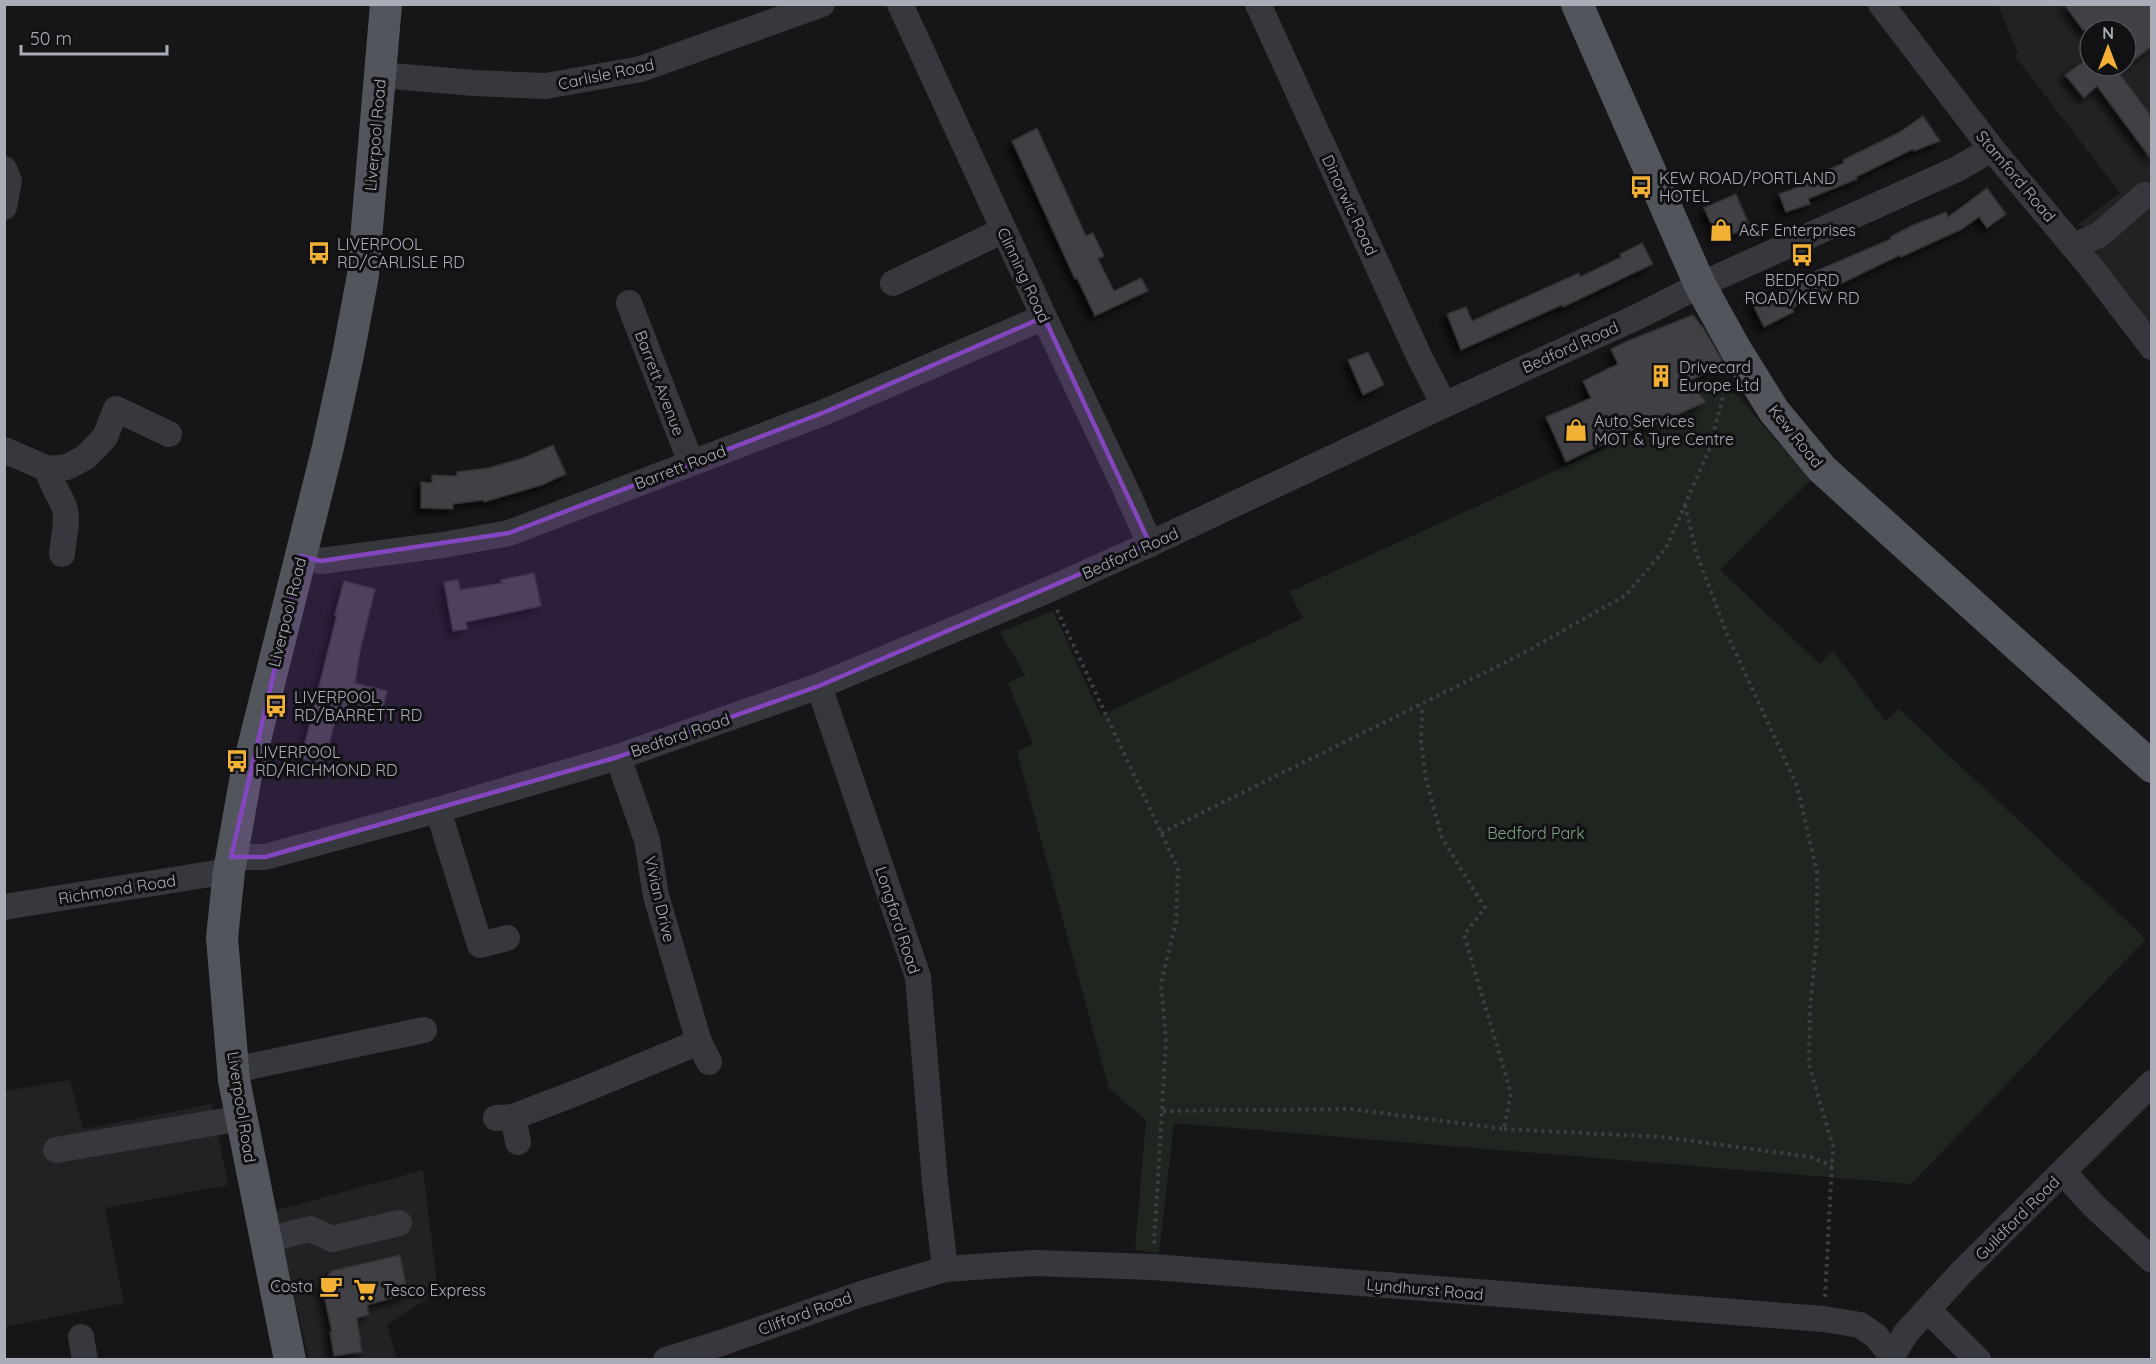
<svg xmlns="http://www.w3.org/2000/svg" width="2156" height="1364" font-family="Quicksand,sans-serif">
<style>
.built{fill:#222225;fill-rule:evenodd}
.green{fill:#1e261f}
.building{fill:#404145;stroke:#303034;stroke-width:1.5;filter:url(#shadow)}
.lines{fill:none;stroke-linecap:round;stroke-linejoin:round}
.path{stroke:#3d3f44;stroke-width:4;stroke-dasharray:3 4.5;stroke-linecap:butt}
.minor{stroke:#37383d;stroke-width:26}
.major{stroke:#53555c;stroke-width:32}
.marked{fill:#8446be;fill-opacity:0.2;stroke:#8446be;stroke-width:4.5;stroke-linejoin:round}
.labels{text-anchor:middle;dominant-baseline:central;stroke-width:6;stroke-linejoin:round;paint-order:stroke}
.street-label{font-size:16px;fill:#a8adb8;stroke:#111113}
.poi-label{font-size:16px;fill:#a8adb8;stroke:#111113;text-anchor:start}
.park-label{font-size:16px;fill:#7fa381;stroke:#111113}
</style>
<defs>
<filter id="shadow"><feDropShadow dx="-5.5" dy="5.5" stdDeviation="3" flood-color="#0009"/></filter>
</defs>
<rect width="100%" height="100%" fill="#161618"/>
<!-- built -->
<g class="built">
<path d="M1998,5H2151V324L2094,255L2103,239L2095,230L2077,225L2120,193L2015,56L2018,53ZM2090,30H2126V66H2090Z"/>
<path d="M70,1080L83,1129L212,1104L228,1185L105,1208L124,1303L5,1327V1091Z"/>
<path d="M423,1170L438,1292L387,1325L397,1359H309L274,1211Z"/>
</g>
<!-- green -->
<path class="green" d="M1689,381L1736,394L1811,480L1720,570L1820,664L1833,651L1885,721L1899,709L2146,939L1911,1184L1174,1123L1159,1253L1135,1250L1146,1120L1109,1089L1017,752L1033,744L1008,683L1025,675L1000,632L1053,611L1101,716L1303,618L1289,592L1706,402Z"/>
<!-- building -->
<g class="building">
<path d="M2064,4H2151V47L2126,66V30H2083Z"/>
<path d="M2090,57V66H2114L2151,116V159L2097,86L2084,98L2065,75Z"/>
<path d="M1923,116L1940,141L1914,151L1913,149L1856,177L1857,179L1808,199L1810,204L1786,212L1779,194L1812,182L1810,177L1844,163L1843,160L1898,133Z"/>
<path d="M1037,128L1086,236L1093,233L1104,256L1098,259L1114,291L1141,278L1148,291L1095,316L1077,278L1075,279L1012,141Z"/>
<path d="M1987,188L2006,214L1987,228L1979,217L1962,229L1901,257L1900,255L1826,291L1792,308L1794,312L1764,327L1752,303L1790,287L1789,284L1816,271L1891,239L1890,237L1911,226L1946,212L1948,217Z"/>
<path d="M1736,194L1750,227L1718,240L1704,208Z"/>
<path d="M1642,243L1653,264L1563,307L1562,305L1461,350L1447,314L1466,307L1472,321L1579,273L1580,277L1621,257L1620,254Z"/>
<path d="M1693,315L1704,329L1724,364L1689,381L1706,402L1645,429L1643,425L1566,462L1546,417L1591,398L1583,381L1618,364L1611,349L1625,342Z"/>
<path d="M1368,352L1384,385L1363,395L1348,360Z"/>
<path d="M553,445L566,474L542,485L484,502V500L453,504V509L421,508V482L432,483V475L457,476V472L488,468L523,458Z"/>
<path d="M534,573L541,606L466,622L467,629L453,631L444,582L458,580L460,590L502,583L501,580Z"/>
<path d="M344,581L375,589L360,651L355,683L387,691L382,711L348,702L344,715L337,713L324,764L301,759L337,615H335Z"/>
<path d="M400,1255L408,1294L367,1305L369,1315L357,1318L362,1352L334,1356L330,1332H332L322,1286L331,1271Z"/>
</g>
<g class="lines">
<!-- path -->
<g class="path">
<path d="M1685,505L1696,552L1727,634L1797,786L1817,872V936L1810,1009L1809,1065L1833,1146L1825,1297"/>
<path d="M1057,610L1178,869L1176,922L1161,983L1166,1041L1154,1245"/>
<path d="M1161,833L1520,655L1626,595L1666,548L1709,450L1727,382"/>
<path d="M1163,1111L1351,1109L1504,1129L1511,1093L1464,935L1485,908L1442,838L1426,780L1421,742L1422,710L1419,705"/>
<path d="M1504,1129L1663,1137L1811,1157L1832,1166"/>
</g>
<!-- minor -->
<g class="minor">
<path d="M900,4L1044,317L1126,490L1150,544"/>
<path d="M1258,4L1419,356L1444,405"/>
<path d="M1881,4L1992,149L2089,265L2152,347"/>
<path d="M380,75L474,83L546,86L641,69L822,4"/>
<path d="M4,169L9,181L4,207"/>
<path d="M2073,246L2099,235L2145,195"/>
<path d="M893,283L1004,230"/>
<path d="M629,303L691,463"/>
<path d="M4,450L48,469L67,467L86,457L105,437L116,409L169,434"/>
<path d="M48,469C50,485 61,495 65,510C68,523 63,540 62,554"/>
<path d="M301,556L321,561L443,545L509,533L825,412L1044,317"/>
<path d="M819,686L918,977L935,1183L945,1269"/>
<path d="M618,757L647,840L656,896L699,1042L709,1062"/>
<path d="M438,810L480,945L507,938"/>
<path d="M231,857H265L438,810L618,757L819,686L1048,590L1150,544L1444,405L1637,317L1700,285L1957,169L1992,149"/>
<path d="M4,907L229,871"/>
<path d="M234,1070L424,1030"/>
<path d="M513,1117L518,1142"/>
<path d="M496,1118L513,1117L581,1091L699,1042"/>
<path d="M56,1150L242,1118"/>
<path d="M2063,1172L2093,1205L2152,1260"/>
<path d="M266,1240L310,1229L332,1239L399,1223"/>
<path d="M1928,1310L1978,1360"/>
<path d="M81,1337L85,1360"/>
<path d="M666,1360L721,1343L861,1294L945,1269L1033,1263L1153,1267L1824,1319L1860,1325L1876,1336L1892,1356"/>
<path d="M1892,1360V1356L1906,1333L1961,1273L2152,1083"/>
</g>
<!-- major -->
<g class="major">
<path d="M1577,4L1700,285L1736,350L1774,411L1822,469L2152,767"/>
<path d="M290,1360L234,1080L222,938L229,871L246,776L328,447L348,355L363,275L386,4"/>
</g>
</g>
<!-- marked area -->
<path class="marked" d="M1044,317L1150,544L819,686L618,757L265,857H231L301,556L321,561L509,533L825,412Z"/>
<!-- icons -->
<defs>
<g id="bus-bare" transform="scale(1.8)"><path d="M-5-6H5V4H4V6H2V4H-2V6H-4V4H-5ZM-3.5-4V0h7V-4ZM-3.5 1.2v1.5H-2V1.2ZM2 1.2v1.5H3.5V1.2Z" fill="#f2b134" stroke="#111113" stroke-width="2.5" paint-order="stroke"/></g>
<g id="shop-bare" transform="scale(1.8)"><path d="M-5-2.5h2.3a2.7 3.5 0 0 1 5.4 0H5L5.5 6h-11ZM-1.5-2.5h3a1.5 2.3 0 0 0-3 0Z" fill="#f2b134" stroke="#111113" stroke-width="2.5" paint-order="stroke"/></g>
<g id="building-bare" transform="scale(1.8)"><path d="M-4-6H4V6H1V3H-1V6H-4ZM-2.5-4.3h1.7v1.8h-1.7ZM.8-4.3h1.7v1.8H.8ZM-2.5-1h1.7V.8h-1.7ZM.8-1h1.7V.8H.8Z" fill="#f2b134" stroke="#111113" stroke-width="2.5" paint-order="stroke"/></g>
<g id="cafe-bare" transform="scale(1.8)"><path d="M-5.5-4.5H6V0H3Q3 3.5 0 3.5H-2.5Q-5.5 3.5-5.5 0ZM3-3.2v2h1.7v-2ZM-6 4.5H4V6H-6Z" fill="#f2b134" stroke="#111113" stroke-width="2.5" paint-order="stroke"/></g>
<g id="supermarket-bare" transform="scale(1.8)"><path d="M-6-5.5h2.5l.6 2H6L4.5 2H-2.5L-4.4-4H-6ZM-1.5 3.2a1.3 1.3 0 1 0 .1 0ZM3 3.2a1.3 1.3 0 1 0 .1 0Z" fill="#f2b134" stroke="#111113" stroke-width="2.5" paint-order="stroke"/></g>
</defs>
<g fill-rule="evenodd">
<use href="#bus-bare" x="1641" y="187"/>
<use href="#shop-bare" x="1721" y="230"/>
<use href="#bus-bare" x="319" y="253"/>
<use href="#bus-bare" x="1802" y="255"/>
<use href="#building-bare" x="1661" y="376"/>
<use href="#shop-bare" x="1576" y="430"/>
<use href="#bus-bare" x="276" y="706"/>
<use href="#bus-bare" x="237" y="761"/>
<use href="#cafe-bare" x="331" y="1286"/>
<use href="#supermarket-bare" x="365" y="1290"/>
</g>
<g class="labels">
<!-- street labels -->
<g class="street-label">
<text transform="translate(606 74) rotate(-12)">Carlisle Road</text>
<text transform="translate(375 135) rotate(-85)">Liverpool Road</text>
<text transform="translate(2016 176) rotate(50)">Stamford Road</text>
<text transform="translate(1350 205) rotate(65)">Dinorwic Road</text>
<text transform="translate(1024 275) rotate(65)">Clinning Road</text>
<text transform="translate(1570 347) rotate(-24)">Bedford Road</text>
<text transform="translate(660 383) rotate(69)">Barrett Avenue</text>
<text transform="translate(1796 436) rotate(51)">Kew Road</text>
<text transform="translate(680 467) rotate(-21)">Barrett Road</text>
<text transform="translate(1130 553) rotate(-24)">Bedford Road</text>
<text transform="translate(287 612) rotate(-76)">Liverpool Road</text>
<text transform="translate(680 735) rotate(-19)">Bedford Road</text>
<text transform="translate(117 889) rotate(-9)">Richmond Road</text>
<text transform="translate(660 899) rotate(77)">Vivian Drive</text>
<text transform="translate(898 920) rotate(72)">Longford Road</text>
<text transform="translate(242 1107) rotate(81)">Liverpool Road</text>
<text transform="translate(2017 1218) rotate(-45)">Guildford Road</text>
<text transform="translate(1425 1289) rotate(5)">Lyndhurst Road</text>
<text transform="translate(805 1313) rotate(-20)">Clifford Road</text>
</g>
<!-- poi labels -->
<g class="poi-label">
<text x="1659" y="178">KEW ROAD/PORTLAND<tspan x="1659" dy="18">HOTEL</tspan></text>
<text x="1739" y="230">A&amp;F Enterprises</text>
<text x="337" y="244">LIVERPOOL<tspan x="337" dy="18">RD/CARLISLE RD</tspan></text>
<text x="1802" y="280" text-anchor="middle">BEDFORD<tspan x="1802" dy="18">ROAD/KEW RD</tspan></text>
<text x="1679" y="367">Drivecard<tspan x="1679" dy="18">Europe Ltd</tspan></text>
<text x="1594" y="421">Auto Services<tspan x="1594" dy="18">MOT &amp; Tyre Centre</tspan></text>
<text x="294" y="697">LIVERPOOL<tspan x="294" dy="18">RD/BARRETT RD</tspan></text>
<text x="255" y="752">LIVERPOOL<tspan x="255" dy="18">RD/RICHMOND RD</tspan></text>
<text x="313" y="1286" text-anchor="end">Costa</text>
<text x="383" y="1290">Tesco Express</text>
</g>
<!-- park labels -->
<g class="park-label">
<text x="1536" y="833">Bedford Park</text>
</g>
</g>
<!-- border -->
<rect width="2156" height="1364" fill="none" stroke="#a8adb8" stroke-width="12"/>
<!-- north arrow -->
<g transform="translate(2108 48)"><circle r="28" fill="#111113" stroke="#4d4f55" stroke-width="1.5"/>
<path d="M0-4.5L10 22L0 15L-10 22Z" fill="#f2b134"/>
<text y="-9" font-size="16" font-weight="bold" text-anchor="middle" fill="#a8adb8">N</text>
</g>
<!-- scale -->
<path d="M21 45v9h146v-9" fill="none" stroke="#a8adb8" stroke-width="3"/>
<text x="30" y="45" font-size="18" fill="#a8adb8" stroke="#111113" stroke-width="4.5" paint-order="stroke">50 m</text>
</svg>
